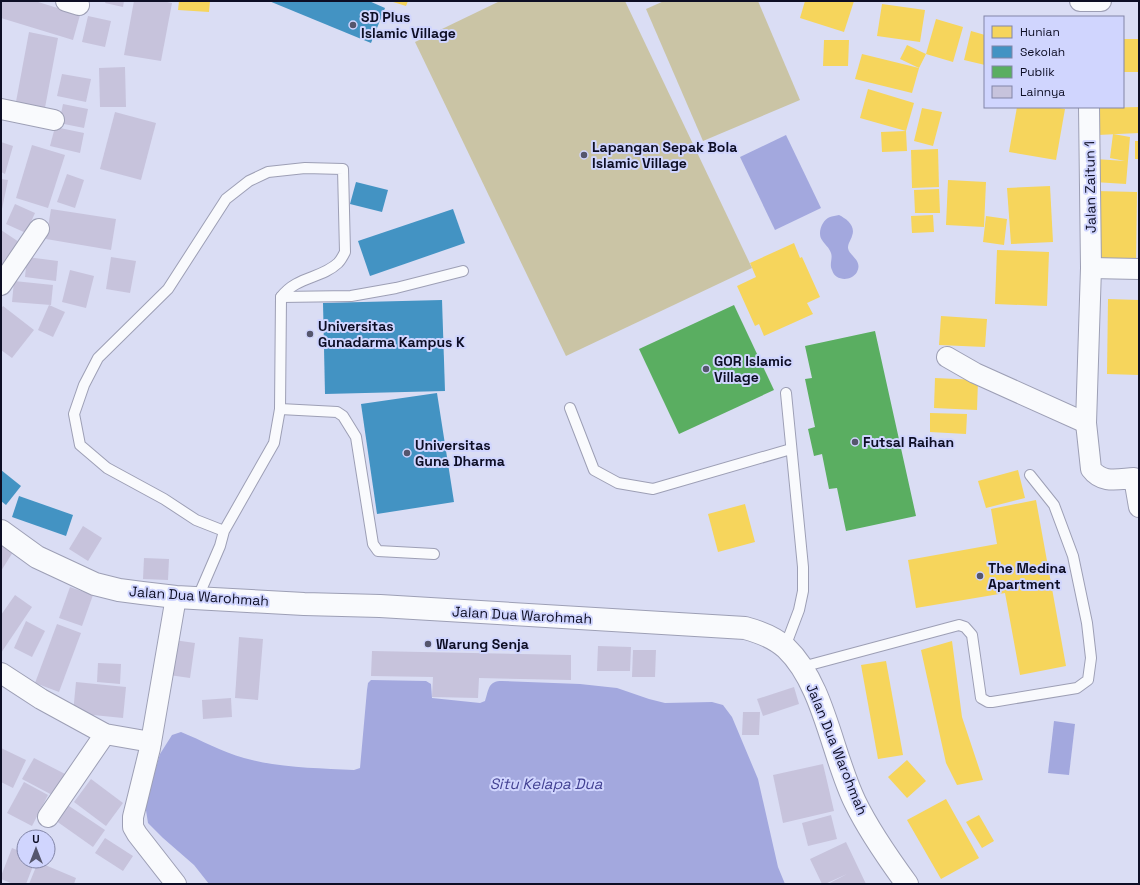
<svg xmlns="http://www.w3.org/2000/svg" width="1140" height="885" font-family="'Space Grotesk',sans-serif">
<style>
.green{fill:#cac4a5}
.water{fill:#a3a8de}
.homes{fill:#f6d55c}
.schools{fill:#4393c3}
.public{fill:#5aae61}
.building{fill:#c7c3dc}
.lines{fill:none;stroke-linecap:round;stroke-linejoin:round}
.lane-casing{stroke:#9d9fb5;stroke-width:12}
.street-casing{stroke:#9d9fb5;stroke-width:22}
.secondary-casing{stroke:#9d9fb5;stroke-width:24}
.lane{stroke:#f9fafd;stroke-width:10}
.street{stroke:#f9fafd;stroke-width:20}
.secondary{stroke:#f9fafd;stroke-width:22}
.poi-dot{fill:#55566d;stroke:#d0d5fe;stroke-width:1.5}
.labels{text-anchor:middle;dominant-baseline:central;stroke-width:4;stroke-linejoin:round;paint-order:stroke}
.poi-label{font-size:14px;font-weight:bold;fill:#0d0e25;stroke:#d0d5fe;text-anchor:start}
.street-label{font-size:14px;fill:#0d0e25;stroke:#d0d5fe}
.water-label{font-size:15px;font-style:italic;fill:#434293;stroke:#d0d5fe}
</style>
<rect width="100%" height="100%" fill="#daddf4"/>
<!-- green -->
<g class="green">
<path d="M500,1H625L752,268L566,356L415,42Z"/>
<path d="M664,1H758L800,100L703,141L646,9Z"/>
</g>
<!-- water -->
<g class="water">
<path d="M786,135L821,208L775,230L740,157Z"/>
<path d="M839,215C847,219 856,226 852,236C851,240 848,243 848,248C849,256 863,260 857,272C851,282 835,281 832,270C829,264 833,259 831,253C829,247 825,245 822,240C817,233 822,220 830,217C832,216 836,216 839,215Z"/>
<path d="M371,680L426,681L431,684L432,698L480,703L485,701C489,689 488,681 502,681L580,684L617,688L649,699L665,703L712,702L723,705L732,717L758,779L778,867L785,884H209L194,865L163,838L148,823L145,804L160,754L172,735L181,732C201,740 222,752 244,758C279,768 318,768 354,770L360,768L367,690L368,683Z"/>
<path d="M1054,721L1075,724L1069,775L1048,773Z"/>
</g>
<!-- homes -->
<g class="homes">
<path d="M179,1H210L209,12L178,10Z"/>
<path d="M390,1H408L406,6Z"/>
<path d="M805,1H854L844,32L800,18Z"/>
<path d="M882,4L925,10L920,42L877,36Z"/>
<path d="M936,19L963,27L953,62L926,54L919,68L900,59L907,45L926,54Z"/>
<path d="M971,31L985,35V65L964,60Z"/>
<rect x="1123" y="39" width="16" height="33"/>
<path d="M824,40H849L848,66H823Z"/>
<path d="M862,54L919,68L912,93L855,79Z"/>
<path d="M868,89L914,103L906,131L860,118Z"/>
<path d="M1017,107H1054L1065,109L1056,160L1009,152Z"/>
<path d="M1139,107V133L1098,135L1097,108Z"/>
<path d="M922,108L942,112L933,146L914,141Z"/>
<path d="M906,131L907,151L882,152L881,132Z"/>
<path d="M1113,134L1130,137L1126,184L1094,182L1095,159L1125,161L1110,158Z"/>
<rect x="1135" y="141" width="4" height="18"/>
<path d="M938,149L939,187L912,188L911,150Z"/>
<path d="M948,180L986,182L984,227L946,225Z"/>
<path d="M1050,186L1053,242L1011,244L1007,188Z"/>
<path d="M939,189L940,213H915L914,190Z"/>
<path d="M1096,191L1137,192L1136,264L1095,263Z"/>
<path d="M933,215L934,232L912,233L911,216Z"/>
<path d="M986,216L1007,219L1004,245L983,242Z"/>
<path d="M794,243L800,258L802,257L820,297L807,303L813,314L764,336L759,324L755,326L737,286L756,277L750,263Z"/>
<path d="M997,250L1049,252L1047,306L995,304Z"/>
<path d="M1108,299L1139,300V375L1107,374Z"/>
<path d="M941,316L987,319L985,347L939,345Z"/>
<path d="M935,378L978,380L977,410L934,408Z"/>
<path d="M930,413L967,414L966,434L930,432Z"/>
<path d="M1018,470L1025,498L986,508L978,481Z"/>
<path d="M1036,500L1066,666L1020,675L1005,593L916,608L908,560L997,544L991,509Z"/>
<path d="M745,504L755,542L718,552L708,514Z"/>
<path d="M952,641L962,717L983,780L957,785L946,763L921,650Z"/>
<path d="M886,661L903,755L878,759L861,665Z"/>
<path d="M907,760L926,781L907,798L888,777Z"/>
<path d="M946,799L979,858L941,879L907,820Z"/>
<path d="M979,815L994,841L982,848L966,822Z"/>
</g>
<!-- schools -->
<g class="schools">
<path d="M269,1H369L385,8L371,43Z"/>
<path d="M356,182L388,190L382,212L350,204Z"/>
<path d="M453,209L465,243L370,276L358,241Z"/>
<path d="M442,300L445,391L325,394L323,303Z"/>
<path d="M437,393L454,502L377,514L361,404Z"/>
<path d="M1,470L21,486L6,505L1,501Z"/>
<path d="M19,496L73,515L66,536L12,517Z"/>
</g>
<!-- public -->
<g class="public">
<path d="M734,305L774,390L679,434L639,349Z"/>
<path d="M875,331L916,516L846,531L837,488L829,489L822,454L814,456L808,429L815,427L805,379L812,378L805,346Z"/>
</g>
<!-- building -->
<g class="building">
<path d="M1,1H35L80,15L73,40L1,18Z"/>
<path d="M106,1H124L123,7L105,3Z"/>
<path d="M134,1H162L172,3L161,61L124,55Z"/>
<path d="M88,16L111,21L105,47L82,42Z"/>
<path d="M29,32L58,38L44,113L15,107Z"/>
<path d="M125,67L126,107H100L99,68Z"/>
<path d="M62,74L91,79L86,102L57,96Z"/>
<path d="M63,104L88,109L84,128L59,123Z"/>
<path d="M115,112L156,123L141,180L100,169Z"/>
<path d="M55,127L84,133L80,153L50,146Z"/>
<path d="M1,142L13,146L5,174L1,172Z"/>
<path d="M32,145L65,155L48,208L16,198Z"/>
<path d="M67,174L84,180L75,208L57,202Z"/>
<path d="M1,179L8,180L2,209H1Z"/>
<path d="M15,204L35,213L26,233L6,224Z"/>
<path d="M51,209L116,219L111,250L46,239Z"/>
<path d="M1,230L22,244L1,274Z"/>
<path d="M27,257L58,261L56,281L25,277Z"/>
<path d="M111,257L136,261L130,293L106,289Z"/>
<path d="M70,270L94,276L86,308L62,302Z"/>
<path d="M14,281L53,285L51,305L12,302Z"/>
<path d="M49,305L65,312L53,337L38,330Z"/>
<path d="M3,306L34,330L12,358L1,350V309Z"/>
<path d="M83,526L102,538L88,561L69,549Z"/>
<path d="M1,544L13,552L1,571Z"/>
<path d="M144,558L169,559L168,580L143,579Z"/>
<path d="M70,587L93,595L82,626L59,618Z"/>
<path d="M15,595L32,607L1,653V615Z"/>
<path d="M26,621L45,631L32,657L14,648Z"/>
<path d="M57,624L81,633L59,692L35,683Z"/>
<path d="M239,637L263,639L258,700L235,698Z"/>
<path d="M174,640L195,643L190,678L169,675Z"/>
<path d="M598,646L631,647L630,671H597Z"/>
<path d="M633,650H656L655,677H632Z"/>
<path d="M372,651L571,655V680L479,678L478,698L432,697L433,677L371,676Z"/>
<path d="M98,663L121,664L120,684L97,682Z"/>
<path d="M76,682L126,687L123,718L73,713Z"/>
<path d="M794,687L799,704L763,716L757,699Z"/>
<path d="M231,698L232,717L203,719L202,700Z"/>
<path d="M743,712H760L759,735H742Z"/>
<path d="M1,748L26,760L13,788L1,782Z"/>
<path d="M34,758L67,775L56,797L22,779Z"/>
<path d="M823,764L834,811L783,823L773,775Z"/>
<path d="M91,779L123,803L106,826L74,802Z"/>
<path d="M24,782L48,795L32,826L7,813Z"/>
<path d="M63,802L105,830L93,847L52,818Z"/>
<path d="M831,815L837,839L808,846L802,823Z"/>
<path d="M105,838L133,856L123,871L95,853Z"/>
<path d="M846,842L866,884H828L847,874L825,884H822L810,859Z"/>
<path d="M12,848L24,853V861H35L26,884H13L1,879V876Z"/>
<path d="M38,862L76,878L74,884H29Z"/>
</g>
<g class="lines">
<!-- lane casing -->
<g class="lane-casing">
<g id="lane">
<path d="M281,297L351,296L396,288L463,271"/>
<path d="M570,408L594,470L618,483L653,489L791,449"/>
<path d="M280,409L337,412L343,416L356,437L373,544L378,551L434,554"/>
<path d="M198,597L220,546L224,531L274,443L280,409L281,297C297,276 321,279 338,263C341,260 343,256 345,252L343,169L305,168L268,172L249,181L226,199L168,289L98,358L84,385L74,414L80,445L107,468L164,499L196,520L224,531"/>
<path d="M785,647L799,610L803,591V567L786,393"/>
<path d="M802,667L959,625L965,627L972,635L981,698L988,702H992L1077,688L1088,680L1091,658L1087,623L1073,556L1054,505L1030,475"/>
</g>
</g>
<!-- street casing -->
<g class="street-casing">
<g id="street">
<path d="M66,1L79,5"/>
<path d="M1080,1H1101"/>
<path d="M1089,107L1091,268L1086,423L1091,469C1102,484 1118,479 1134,478L1139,507"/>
<path d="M1,109L54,120"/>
<path d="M1091,268L1139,269"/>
<path d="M1,285L39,229"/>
<path d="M947,357L975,373L1086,423"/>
<path d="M176,597L150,748L133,817V827L137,834L176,884"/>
<path d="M1,673L41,699L105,734L151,742"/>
<path d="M48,817L105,734"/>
</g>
</g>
<!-- secondary casing -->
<g class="secondary-casing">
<path id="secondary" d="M1,531L37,557L95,584L119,590L142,593L176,597L304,604L380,606L745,628C760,632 774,637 786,648C824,684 832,755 855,802C869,831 888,858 907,884"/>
</g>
<!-- lane -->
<use href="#lane" class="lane"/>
<!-- street -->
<use href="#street" class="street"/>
<!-- secondary -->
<use href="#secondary" class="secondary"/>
</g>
<!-- markers -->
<g class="poi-dot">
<circle cx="353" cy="25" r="4"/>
<circle cx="584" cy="155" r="4"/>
<circle cx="310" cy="334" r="4"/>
<circle cx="706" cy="369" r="4"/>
<circle cx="855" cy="442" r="4"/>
<circle cx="407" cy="453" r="4"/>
<circle cx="980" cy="576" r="4"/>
<circle cx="428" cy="644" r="4"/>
</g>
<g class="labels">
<!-- poi labels -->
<g class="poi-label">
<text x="361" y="17">SD Plus<tspan x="361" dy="16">Islamic Village</tspan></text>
<text x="592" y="147">Lapangan Sepak Bola<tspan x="592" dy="16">Islamic Village</tspan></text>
<text x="318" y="326">Universitas<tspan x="318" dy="16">Gunadarma Kampus K</tspan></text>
<text x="714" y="361">GOR Islamic<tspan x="714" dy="16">Village</tspan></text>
<text x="863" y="442">Futsal Raihan</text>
<text x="415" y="445">Universitas<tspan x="415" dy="16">Guna Dharma</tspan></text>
<text x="988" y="568">The Medina<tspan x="988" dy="16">Apartment</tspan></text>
<text x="436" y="644">Warung Senja</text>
</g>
<!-- street labels -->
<g class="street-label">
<text transform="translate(1090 187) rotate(-91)">Jalan Zaitun 1</text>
<text transform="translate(199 596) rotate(4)">Jalan Dua Warohmah</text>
<text transform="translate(522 615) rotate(3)">Jalan Dua Warohmah</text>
<text transform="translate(837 749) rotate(68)">Jalan Dua Warohmah</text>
</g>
<!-- water labels -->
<g class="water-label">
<text x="546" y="783">Situ Kelapa Dua</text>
</g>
</g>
<!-- border -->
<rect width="1140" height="885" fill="none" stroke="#0d0e25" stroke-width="4"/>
<!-- legend -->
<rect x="984" y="16" width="140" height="92" fill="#d0d5fe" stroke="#8285a7"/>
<rect x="992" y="26" width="20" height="12" fill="#f6d55c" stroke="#8285a7"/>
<text x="1020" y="36" font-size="12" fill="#0d0e25">Hunian</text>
<rect x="992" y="46" width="20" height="12" fill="#4393c3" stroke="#8285a7"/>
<text x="1020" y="56" font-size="12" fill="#0d0e25">Sekolah</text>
<rect x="992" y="66" width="20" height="12" fill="#5aae61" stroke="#8285a7"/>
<text x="1020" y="76" font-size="12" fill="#0d0e25">Publik</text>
<rect x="992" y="86" width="20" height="12" fill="#c7c3dc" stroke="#8285a7"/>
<text x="1020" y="96" font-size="12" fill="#0d0e25">Lainnya</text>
<!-- north arrow -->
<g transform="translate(36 849)"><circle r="19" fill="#d0d5fe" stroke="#8285a7"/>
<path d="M0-3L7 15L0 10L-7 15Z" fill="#55566d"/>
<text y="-6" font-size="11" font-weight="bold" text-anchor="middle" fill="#0d0e25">U</text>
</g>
</svg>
